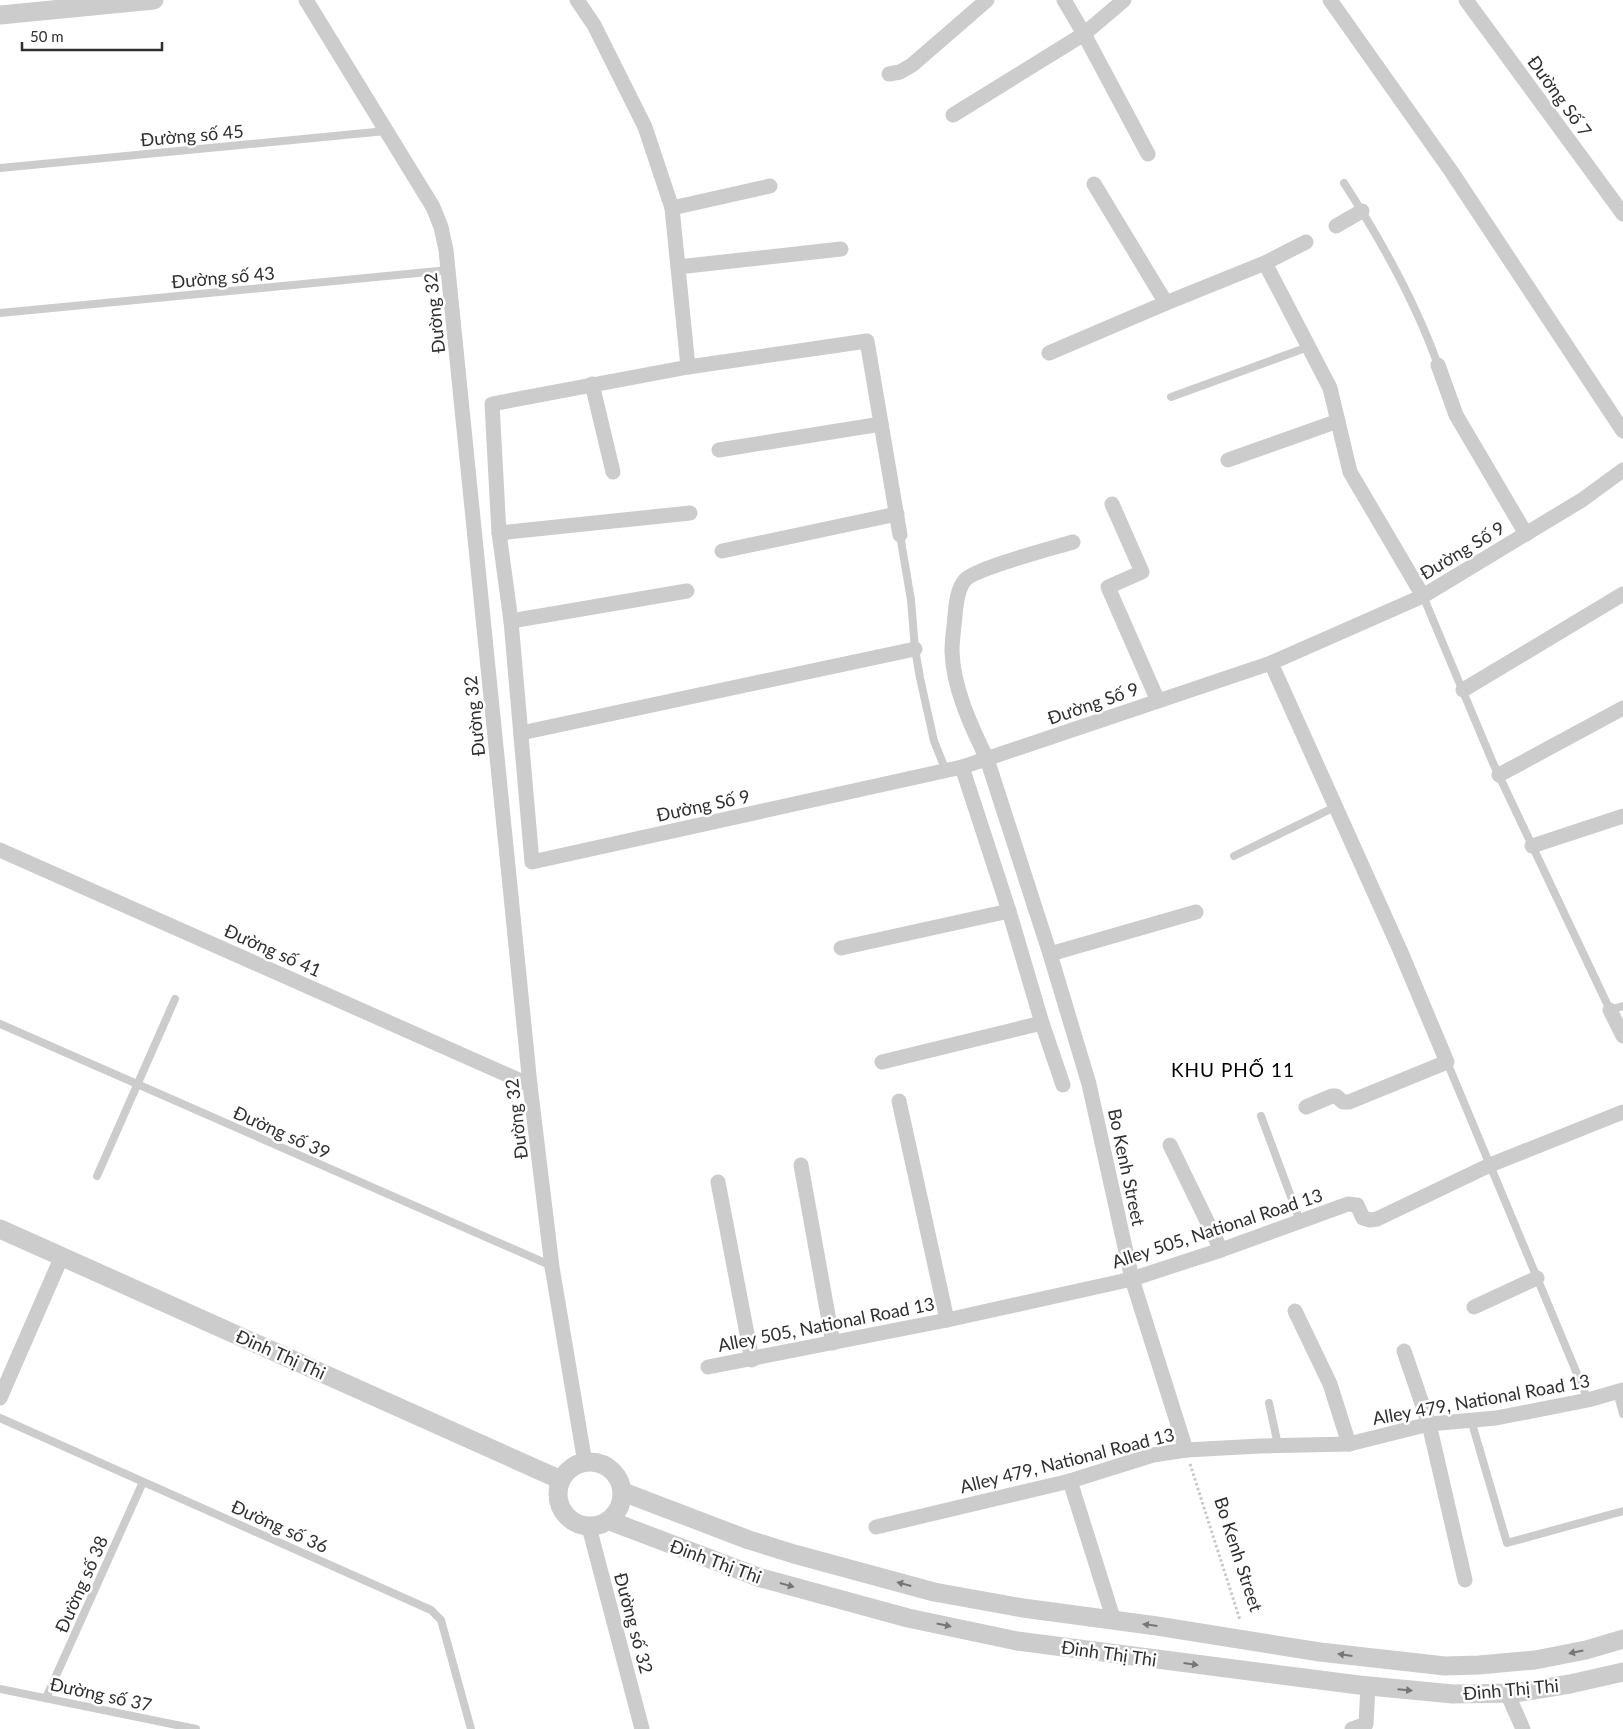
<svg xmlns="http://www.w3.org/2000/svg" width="1623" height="1729" font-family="Lato,sans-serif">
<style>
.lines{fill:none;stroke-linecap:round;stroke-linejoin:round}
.path{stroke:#c9c9c9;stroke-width:3;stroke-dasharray:2.5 2.5;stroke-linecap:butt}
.service{stroke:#ccc;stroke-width:8}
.minor{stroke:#ccc;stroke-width:15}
.tertiary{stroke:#ccc;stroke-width:19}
.oneway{fill:#767676}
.labels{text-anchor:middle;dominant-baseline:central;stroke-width:5;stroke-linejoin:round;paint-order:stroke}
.street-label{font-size:18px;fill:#2f2f2f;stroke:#fff}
.neighbourhood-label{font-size:19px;letter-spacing:1px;fill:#000;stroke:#fff}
</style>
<rect width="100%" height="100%" fill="#fff"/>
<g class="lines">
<!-- path -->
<path class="path" d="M1190,1464L1240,1620"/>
<!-- service -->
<g class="service">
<path d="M0,168L386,131"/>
<path d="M1344,183C1381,240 1415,301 1438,365"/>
<path d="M0,313L449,270"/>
<path d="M1171,397L1308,347"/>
<path d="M900,535L911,600L915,649L920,678L934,741L946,771"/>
<path d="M1423,596L1493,763L1610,1010L1623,1006"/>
<path d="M1234,856L1335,807"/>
<path d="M0,1024L552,1266"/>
<path d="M1447,1062L1588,1400"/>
<path d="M1261,1116L1300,1221"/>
<path d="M97,1176L175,999"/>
<path d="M1617,1392L1623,1414"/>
<path d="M1269,1403L1278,1445"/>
<path d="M0,1418L431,1610L441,1620L471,1729"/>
<path d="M1471,1420L1507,1543L1623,1511"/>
<path d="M0,1689L196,1729"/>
<path d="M46,1698L143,1482"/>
</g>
<!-- minor -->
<g class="minor">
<path d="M306,0L433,207L441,227L446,250L530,1085L552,1267L585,1463"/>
<path d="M577,0L594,25L645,127L672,208L688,367"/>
<path d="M1064,0L1084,34L1148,154"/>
<path d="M1330,0L1451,171L1623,431"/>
<path d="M1466,0L1623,214"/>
<path d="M889,74L900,72L912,65L987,0"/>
<path d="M953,115L1084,34L1124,0"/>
<path d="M1094,184L1166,303"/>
<path d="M672,208L770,186"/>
<path d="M1336,226L1362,211"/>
<path d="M1265,263L1330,388L1350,472L1423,596"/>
<path d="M678,267L841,249"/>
<path d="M1049,353L1166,303L1265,263L1306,242"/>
<path d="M1438,365L1456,415L1526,534"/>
<path d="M592,384L613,472"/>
<path d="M719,450L881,424"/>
<path d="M1228,460L1338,421"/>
<path d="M1112,504L1142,572L1108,587L1158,701"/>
<path d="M499,533L690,513"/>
<path d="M900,535L867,341L688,367L492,404L499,533L511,621L532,862L962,767L1271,663L1423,596L1582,500L1623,470"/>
<path d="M1073,542C1053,548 976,568 965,580C957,589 956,605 955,616C954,628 952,639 952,651C953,688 971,726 987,759L1050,954L1089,1084L1132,1279L1186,1450"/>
<path d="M722,551L897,514"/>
<path d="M511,621L687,591"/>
<path d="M1271,663L1400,950L1447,1062L1349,1102H1343L1336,1096H1332L1306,1107"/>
<path d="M1463,690L1623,594"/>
<path d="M521,733L915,649"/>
<path d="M1499,775L1623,708"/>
<path d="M1532,846L1623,816"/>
<path d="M0,850L530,1085"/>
<path d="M841,948L1009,911"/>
<path d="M1050,954L1196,912"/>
<path d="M1610,1010L1623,1036"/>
<path d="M1042,1023L1063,1085"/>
<path d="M882,1062L1042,1023L1009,911L962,767"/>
<path d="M899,1101L947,1320"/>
<path d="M1170,1145L1221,1250"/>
<path d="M801,1165L833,1343"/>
<path d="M718,1182L752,1360"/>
<path d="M1474,1307L1537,1278"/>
<path d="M1295,1311L1330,1384L1349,1444"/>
<path d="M1404,1351L1429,1424L1465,1580"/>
<path d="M708,1367L947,1320L1132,1279L1221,1250L1348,1204L1357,1205L1363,1218L1370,1220L1377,1219L1490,1165L1623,1112"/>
<path d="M0,1398L62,1256"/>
<path d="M1070,1481L1114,1621"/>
<path d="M589,1527L642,1729"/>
<path d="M876,1527L1070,1481L1153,1455L1186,1450L1260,1446L1349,1444L1429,1424L1496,1418L1588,1400L1623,1390"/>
<path d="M1507,1693L1523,1729"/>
<path d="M1352,1729L1366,1724L1368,1686"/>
</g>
<!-- tertiary -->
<g class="tertiary">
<path d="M0,15L154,0"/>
<path d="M0,1229L561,1480"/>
<circle cx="590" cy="1494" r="32"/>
<path d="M623,1492L749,1540L794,1554L934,1592L1023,1608L1157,1626L1320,1652L1445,1666L1479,1665L1535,1660L1586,1650L1623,1639"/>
<path d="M610,1521L761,1578L908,1618L1017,1641L1359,1685L1453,1694L1515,1693L1570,1684L1623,1672"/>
</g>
</g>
<!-- one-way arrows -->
<defs><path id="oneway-solid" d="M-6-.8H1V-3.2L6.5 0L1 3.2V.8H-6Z" transform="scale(1.25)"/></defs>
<g class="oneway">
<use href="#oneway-solid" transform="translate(904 1584) rotate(-165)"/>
<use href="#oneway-solid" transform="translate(787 1585) rotate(16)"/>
<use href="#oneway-solid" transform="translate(944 1625) rotate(12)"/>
<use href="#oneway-solid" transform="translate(1150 1625) rotate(-173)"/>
<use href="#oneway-solid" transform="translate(1576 1652) rotate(168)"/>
<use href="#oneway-solid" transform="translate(1345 1655) rotate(-172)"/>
<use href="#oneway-solid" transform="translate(1191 1664) rotate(8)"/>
<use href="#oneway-solid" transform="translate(1405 1690) rotate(5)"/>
</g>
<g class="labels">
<!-- street labels -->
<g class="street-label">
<text transform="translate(1560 96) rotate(54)">Đường Số 7</text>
<text transform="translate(192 135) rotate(-5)">Đường số 45</text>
<text transform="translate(223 277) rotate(-5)">Đường số 43</text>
<text transform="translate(434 313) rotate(-96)">Đường 32</text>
<text transform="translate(1462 550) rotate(-31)">Đường Số 9</text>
<text transform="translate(1093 703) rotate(-19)">Đường Số 9</text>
<text transform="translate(474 716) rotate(-96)">Đường 32</text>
<text transform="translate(703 805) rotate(-12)">Đường Số 9</text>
<text transform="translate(273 950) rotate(24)">Đường số 41</text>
<text transform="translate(516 1119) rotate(-97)">Đường 32</text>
<text transform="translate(282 1132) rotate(24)">Đường số 39</text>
<text transform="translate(1127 1167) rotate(78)">Bo Kenh Street</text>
<text transform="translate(1217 1228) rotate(-18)">Alley 505, National Road 13</text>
<text transform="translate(826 1324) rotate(-11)">Alley 505, National Road 13</text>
<text transform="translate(281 1354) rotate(24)">Đinh Thị Thi</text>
<text transform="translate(1481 1399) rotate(-10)">Alley 479, National Road 13</text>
<text transform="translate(1067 1460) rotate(-14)">Alley 479, National Road 13</text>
<text transform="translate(280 1526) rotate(24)">Đường số 36</text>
<text transform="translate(1239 1554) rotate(72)">Bo Kenh Street</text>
<text transform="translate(716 1561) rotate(20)">Đinh Thị Thi</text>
<text transform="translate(81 1584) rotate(-66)">Đường số 38</text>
<text transform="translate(634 1623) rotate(75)">Đường số 32</text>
<text transform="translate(1109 1653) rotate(8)">Đinh Thị Thi</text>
<text transform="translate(1511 1689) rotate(-5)">Đinh Thị Thi</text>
<text transform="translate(101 1694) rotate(12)">Đường số 37</text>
</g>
<!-- neighbourhood labels -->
<g class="neighbourhood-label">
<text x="1233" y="1069">KHU PHỐ 11</text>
</g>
</g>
<!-- scale -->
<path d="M22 42v8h140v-8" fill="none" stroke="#2f2f2f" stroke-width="2.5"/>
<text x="30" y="42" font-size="15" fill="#2f2f2f" stroke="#ffffff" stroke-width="4" paint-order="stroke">50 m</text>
</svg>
